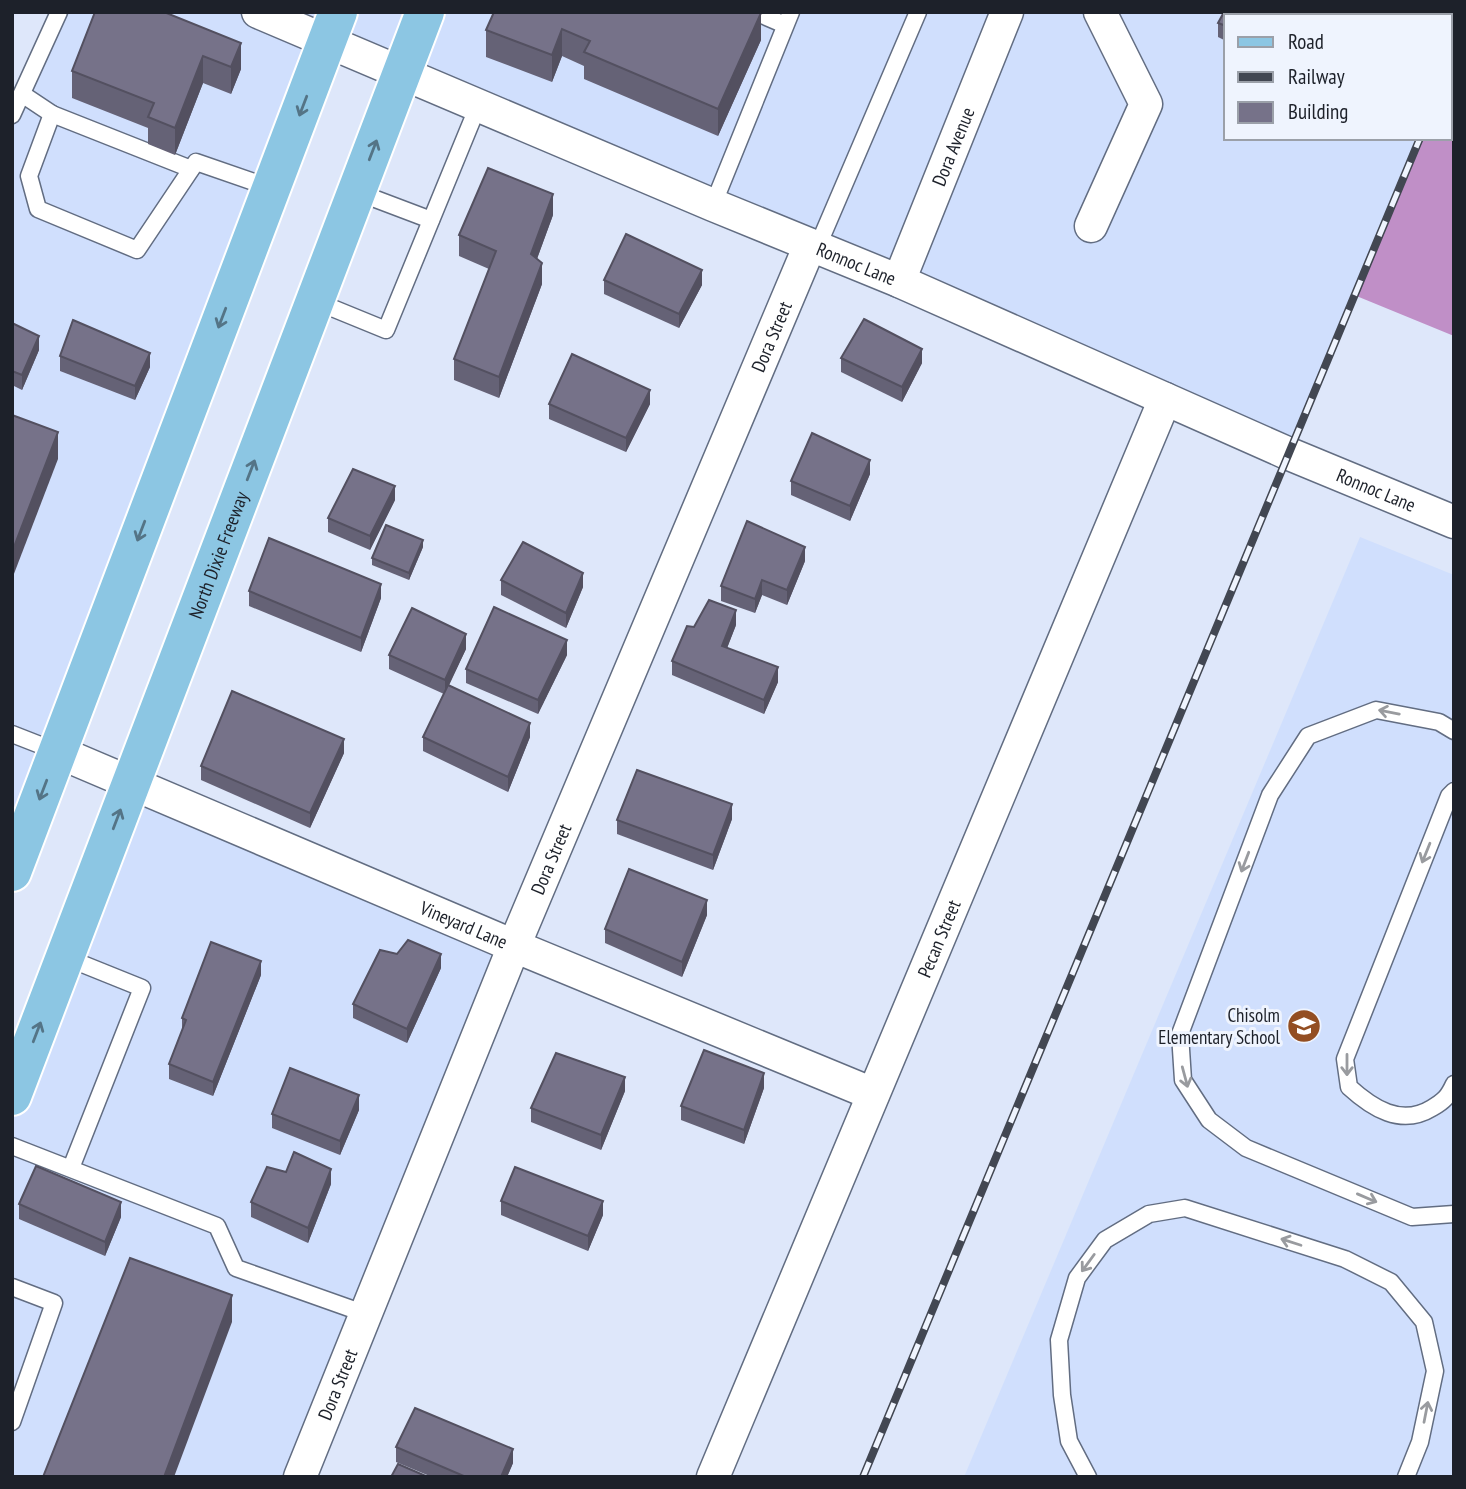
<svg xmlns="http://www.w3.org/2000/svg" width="1466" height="1489" font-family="'PT Sans Narrow',sans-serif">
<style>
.built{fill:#d0dffd}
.forest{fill:#c08fc7}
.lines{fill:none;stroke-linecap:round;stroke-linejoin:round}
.service-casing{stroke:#626d82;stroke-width:19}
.minor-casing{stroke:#626d82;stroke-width:35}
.primary-casing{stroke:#fff;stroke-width:42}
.service{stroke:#fff;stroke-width:16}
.minor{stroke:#fff;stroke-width:32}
.primary{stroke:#8cc6e3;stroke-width:38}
.rail-casing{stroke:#424752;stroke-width:8}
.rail{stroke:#eff4fe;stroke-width:5;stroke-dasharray:16;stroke-linecap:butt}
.wall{fill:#656276}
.shaded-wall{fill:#535060}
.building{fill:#767289;stroke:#535060;stroke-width:2}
.oneway{stroke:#547486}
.oneway2{stroke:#999b9f}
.labels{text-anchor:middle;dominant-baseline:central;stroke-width:6;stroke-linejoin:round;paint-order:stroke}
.street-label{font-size:19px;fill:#1d212a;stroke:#eff4fe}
.poi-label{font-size:19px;fill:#1d212a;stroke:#eff4fe;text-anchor:end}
</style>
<rect width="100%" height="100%" fill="#dee7fa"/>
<!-- built -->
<g class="built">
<path d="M59,12H1454V48L1450,57V16H1226V138H1417L1287,453L327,42L12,872V115Z"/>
<path d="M1360,537L1454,575V1477H964Z"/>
<path d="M131,783L514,946L300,1477H12V1096Z"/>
</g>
<!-- forest -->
<path class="forest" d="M1454,56V336L1354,295L1419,138H1450V64Z"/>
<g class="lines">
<!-- service casing -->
<g class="service-casing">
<g id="service">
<path d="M755,12L785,25"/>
<path d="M22,94L52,114L29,176L38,209L137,250L196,162L271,188"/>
<path d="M52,114L191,169"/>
<path d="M12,115L59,12"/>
<path d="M357,192L431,220"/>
<path d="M713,205L791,12"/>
<path d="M817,248L918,12"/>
<path d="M315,301L386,330L478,106"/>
<path d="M1454,731L1439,722L1376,710L1308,736L1270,795L1180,1034L1183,1080L1209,1120L1246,1148L1412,1217L1454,1214"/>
<path d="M12,734L58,752"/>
<path d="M1454,791L1449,796L1345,1059L1349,1087C1372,1108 1401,1127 1432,1108C1444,1101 1448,1097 1454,1084"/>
<path d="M65,957L142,988L71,1168"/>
<path d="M12,1146L217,1226L236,1268L366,1314"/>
<path d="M12,1287L54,1303L12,1422"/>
<path d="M1088,1477L1069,1441L1062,1395L1059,1340L1077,1278L1105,1240L1149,1214L1185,1208L1345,1259L1391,1282L1424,1322L1435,1371L1420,1442L1406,1477"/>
</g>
</g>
<!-- minor casing -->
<g class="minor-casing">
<g id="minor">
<path id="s1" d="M258,12L713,205L899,281L1287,453L1454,522"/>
<path d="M1091,226L1146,104L1100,12"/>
<path id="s2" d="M899,281L1007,12"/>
<path id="s3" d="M58,752L514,946L873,1094"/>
<path id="s4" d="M300,1477L514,946L810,245"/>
<path id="s5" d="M713,1477L1165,399"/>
</g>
</g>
<!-- primary casing -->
<g class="primary-casing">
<g id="primary">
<path d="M12,872L338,12"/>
<path id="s6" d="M12,1096L425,12"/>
</g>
</g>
<!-- service -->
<use href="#service" class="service"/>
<!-- minor -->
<use href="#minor" class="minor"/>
<!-- primary -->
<use href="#primary" class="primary"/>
<!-- rail casing -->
<g class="rail-casing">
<g id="rail">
<path d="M1450,66L1454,57"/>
<path d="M863,1477L1420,138"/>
</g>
</g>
<!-- rail -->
<use href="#rail" class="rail"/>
</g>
<!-- wall -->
<g class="wall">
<path d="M95,12L241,69L231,94L203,83L175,155L148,144V128L72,98V71Z"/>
<path d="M494,12L761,40L718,136L584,79V66L562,56L552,82L486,57V30Z"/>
<path d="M1224,12H1313L1311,16H1226V41L1218,37V23Z"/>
<path d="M553,215L537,259L542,284L499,398L454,380V359L489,269L459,256V235Z"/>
<path d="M604,280L702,285L679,328L604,294Z"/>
<path d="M12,323L39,350L22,390L12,385Z"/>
<path d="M60,356L150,367L135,400L60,371Z"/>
<path d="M841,358L922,363L902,402L841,372Z"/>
<path d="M549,404H650L626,452L549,419Z"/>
<path d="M870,474L850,521L791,495V481Z"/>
<path d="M395,500L370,550L328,532V518Z"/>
<path d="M423,547L409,580L372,565V558Z"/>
<path d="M805,561L787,605L762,595L755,613L721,601V586Z"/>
<path d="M501,580L583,587L566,628L501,595Z"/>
<path d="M249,591L381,598L361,652L249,606Z"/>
<path d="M736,625L727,648L778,682L764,714L672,675V661Z"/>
<path d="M466,649L448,686L530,737L508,792L423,751V737L444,694L389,669V655Z"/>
<path d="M567,655L538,714L466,683V669Z"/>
<path d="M344,753L310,828L201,780V766Z"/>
<path d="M732,819L713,870L617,834V820Z"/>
<path d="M707,915L682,977L605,943V929Z"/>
<path d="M441,968L407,1043L353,1018V1004Z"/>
<path d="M261,975L213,1096L169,1079V1064L182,1030V1018Z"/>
<path d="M764,1088L744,1144L681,1120V1106Z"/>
<path d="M625,1091L601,1150L531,1122V1108Z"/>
<path d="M359,1110L340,1155L272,1128V1114Z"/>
<path d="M331,1184L308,1243L251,1217V1202Z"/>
<path d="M501,1201L603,1215L588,1251L501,1215Z"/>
<path d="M19,1204L121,1217L105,1256L19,1219Z"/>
<path d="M396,1447L513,1463L507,1477H432L396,1462Z"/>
</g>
<!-- shaded-wall -->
<g class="shaded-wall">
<path d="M1306,12H1313L1311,16H1304Z"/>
<path d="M761,13V40L718,136V109Z"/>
<path d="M562,29V56L552,82V55Z"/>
<path d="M241,43V69L231,94V67Z"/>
<path d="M203,56V83L175,155V128Z"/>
<path d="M553,194V215L531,275V254Z"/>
<path d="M542,263V284L499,398V377Z"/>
<path d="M702,270V285L679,328V314Z"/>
<path d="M39,336V350L22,390V375Z"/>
<path d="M922,349V363L902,402V387Z"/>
<path d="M150,353V367L135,400V386Z"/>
<path d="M650,390V404L626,452V438Z"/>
<path d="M58,432V459L12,579V552Z"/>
<path d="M870,460V474L850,521V506Z"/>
<path d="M395,486V500L370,550V536Z"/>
<path d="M423,540V547L409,580V573Z"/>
<path d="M805,547V561L787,605V590Z"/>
<path d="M583,573V587L566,628V613Z"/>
<path d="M762,580V595L755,613V599Z"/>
<path d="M381,584V598L361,652V638Z"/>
<path d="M736,610V625L722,661V646Z"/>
<path d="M466,634V649L445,694V680Z"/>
<path d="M567,640V655L538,714V700Z"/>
<path d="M778,667V682L764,714V700Z"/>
<path d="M530,723V737L508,792V777Z"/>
<path d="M344,739V753L310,828V813Z"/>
<path d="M732,804V819L713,870V855Z"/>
<path d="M707,900V915L682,977V962Z"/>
<path d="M441,954V968L407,1043V1029Z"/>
<path d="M261,961V975L213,1096V1082Z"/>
<path d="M764,1073V1088L744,1144V1130Z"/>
<path d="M625,1077V1091L601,1150V1135Z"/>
<path d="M359,1095V1110L340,1155V1141Z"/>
<path d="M331,1169V1184L308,1243V1228Z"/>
<path d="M603,1201V1215L588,1251V1236Z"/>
<path d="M121,1202V1217L105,1256V1242Z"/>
<path d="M232,1295V1322L174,1477H164Z"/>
<path d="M513,1449V1463L507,1477H501Z"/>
</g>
<!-- building -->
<g class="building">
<path d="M95,12H164L241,43L231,67L203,56L175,128L148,117L154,103L72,71Z"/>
<path d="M494,12H759L761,13L718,109L584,52L590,41L562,29L552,55L486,30Z"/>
<path d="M1224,12H1306L1304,16H1226V26L1218,23Z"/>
<path d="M488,168L553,194L531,254L542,263L499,377L454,359L496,251L459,235Z"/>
<path d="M626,234L702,270L679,314L604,280Z"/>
<path d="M864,319L922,349L902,387L841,358Z"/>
<path d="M73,320L150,353L135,386L60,356Z"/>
<path d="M12,323L39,336L22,375L12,371Z"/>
<path d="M572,354L650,390L626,438L549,404Z"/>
<path d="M12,415L58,432L12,552Z"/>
<path d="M812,433L870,460L850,506L791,481Z"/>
<path d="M353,469L395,486L370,536L328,518Z"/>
<path d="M747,521L805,547L787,590L762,580L755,599L721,586Z"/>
<path d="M386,525L423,540L409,573L372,558Z"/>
<path d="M269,538L381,584L361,638L249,591Z"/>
<path d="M523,542L583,573L566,613L501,580Z"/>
<path d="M709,600L736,610L722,646L778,667L764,700L672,661L687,626L694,627Z"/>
<path d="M494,607L567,640L538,700L466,669Z"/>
<path d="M412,608L466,634L445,680L389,655Z"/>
<path d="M448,685L530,723L508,777L423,737Z"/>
<path d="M232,691L344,739L310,813L201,766Z"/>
<path d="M637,770L732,804L713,855L617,820Z"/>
<path d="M629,869L707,900L682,962L605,929Z"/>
<path d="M408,940L441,954L407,1029L353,1004L380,950L397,954Z"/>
<path d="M211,942L261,961L213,1082L169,1064L186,1020L182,1018Z"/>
<path d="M704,1050L764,1073L744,1130L681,1106Z"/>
<path d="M556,1053L625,1077L601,1135L531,1108Z"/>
<path d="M290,1068L359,1095L340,1141L272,1114Z"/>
<path d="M294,1152L331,1169L308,1228L251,1202L267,1167L286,1172Z"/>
<path d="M36,1166L121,1202L105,1242L19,1204Z"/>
<path d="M515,1167L603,1201L588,1236L501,1201Z"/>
<path d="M130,1258L232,1295L164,1477H43Z"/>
<path d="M415,1408L513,1449L501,1477H466L396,1447Z"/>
<path d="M398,1464L428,1477H391Z"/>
</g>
<!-- one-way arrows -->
<defs><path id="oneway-shaft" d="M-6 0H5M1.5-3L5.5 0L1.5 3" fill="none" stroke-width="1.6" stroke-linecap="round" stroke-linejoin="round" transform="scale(1.75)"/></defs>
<g class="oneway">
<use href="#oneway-shaft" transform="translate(303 106) rotate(111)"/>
<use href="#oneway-shaft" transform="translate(373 150) rotate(-69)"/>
<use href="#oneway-shaft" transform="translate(222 318) rotate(111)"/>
<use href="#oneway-shaft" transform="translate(251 470) rotate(-69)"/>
<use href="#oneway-shaft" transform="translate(141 531) rotate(111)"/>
<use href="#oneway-shaft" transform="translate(43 790) rotate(111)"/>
<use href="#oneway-shaft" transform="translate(117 819) rotate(-69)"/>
<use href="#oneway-shaft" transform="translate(37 1032) rotate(-69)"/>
</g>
<g class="oneway2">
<use href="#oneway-shaft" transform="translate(1389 712) rotate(-169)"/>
<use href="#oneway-shaft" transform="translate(1426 853) rotate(112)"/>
<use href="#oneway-shaft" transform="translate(1245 862) rotate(111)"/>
<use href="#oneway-shaft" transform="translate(1347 1065) rotate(90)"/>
<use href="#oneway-shaft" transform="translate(1185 1077) rotate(75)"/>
<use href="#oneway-shaft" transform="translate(1367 1198) rotate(23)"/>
<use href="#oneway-shaft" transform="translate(1291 1242) rotate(-162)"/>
<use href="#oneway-shaft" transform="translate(1088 1263) rotate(126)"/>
<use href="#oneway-shaft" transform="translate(1426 1412) rotate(-79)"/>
</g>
<!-- icons -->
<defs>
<g id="school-disc" transform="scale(1.75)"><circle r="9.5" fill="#934e22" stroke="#eff4fe"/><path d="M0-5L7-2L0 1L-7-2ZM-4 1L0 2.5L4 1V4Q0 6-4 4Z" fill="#fff"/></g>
</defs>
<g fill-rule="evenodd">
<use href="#school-disc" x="1304" y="1026"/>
</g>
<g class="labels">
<!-- street labels -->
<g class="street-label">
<text stroke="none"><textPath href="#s2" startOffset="145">Dora Avenue</textPath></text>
<text stroke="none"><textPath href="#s1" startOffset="649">Ronnoc Lane</textPath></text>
<text stroke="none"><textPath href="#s4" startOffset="1234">Dora Street</textPath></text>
<text stroke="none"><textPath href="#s1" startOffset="1216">Ronnoc Lane</textPath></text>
<text stroke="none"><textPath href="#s6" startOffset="579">North Dixie Freeway</textPath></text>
<text stroke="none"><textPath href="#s4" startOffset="667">Dora Street</textPath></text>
<text stroke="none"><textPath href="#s3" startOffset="441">Vineyard Lane</textPath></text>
<text stroke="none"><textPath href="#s5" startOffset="584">Pecan Street</textPath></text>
<text stroke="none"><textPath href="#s4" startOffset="100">Dora Street</textPath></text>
</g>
<!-- poi labels -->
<g class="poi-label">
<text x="1280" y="1015">Chisolm<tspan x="1280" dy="22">Elementary School</tspan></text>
</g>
</g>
<!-- border -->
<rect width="1466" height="1489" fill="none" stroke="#1d212a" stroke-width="28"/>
<!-- legend -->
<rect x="1224" y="14" width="228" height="126" fill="#eff4fe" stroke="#9ba0a9" stroke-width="2"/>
<rect x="1238" y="37" width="35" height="10" fill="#8cc6e3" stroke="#9ba0a9" stroke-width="2"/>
<text x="1288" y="49" font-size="21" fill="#1d212a">Road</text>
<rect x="1238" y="72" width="35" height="10" fill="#424752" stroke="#9ba0a9" stroke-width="2"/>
<text x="1288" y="84" font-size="21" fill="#1d212a">Railway</text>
<rect x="1238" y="102" width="35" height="21" fill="#767289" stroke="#9ba0a9" stroke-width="2"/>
<text x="1288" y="119" font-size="21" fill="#1d212a">Building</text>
</svg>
